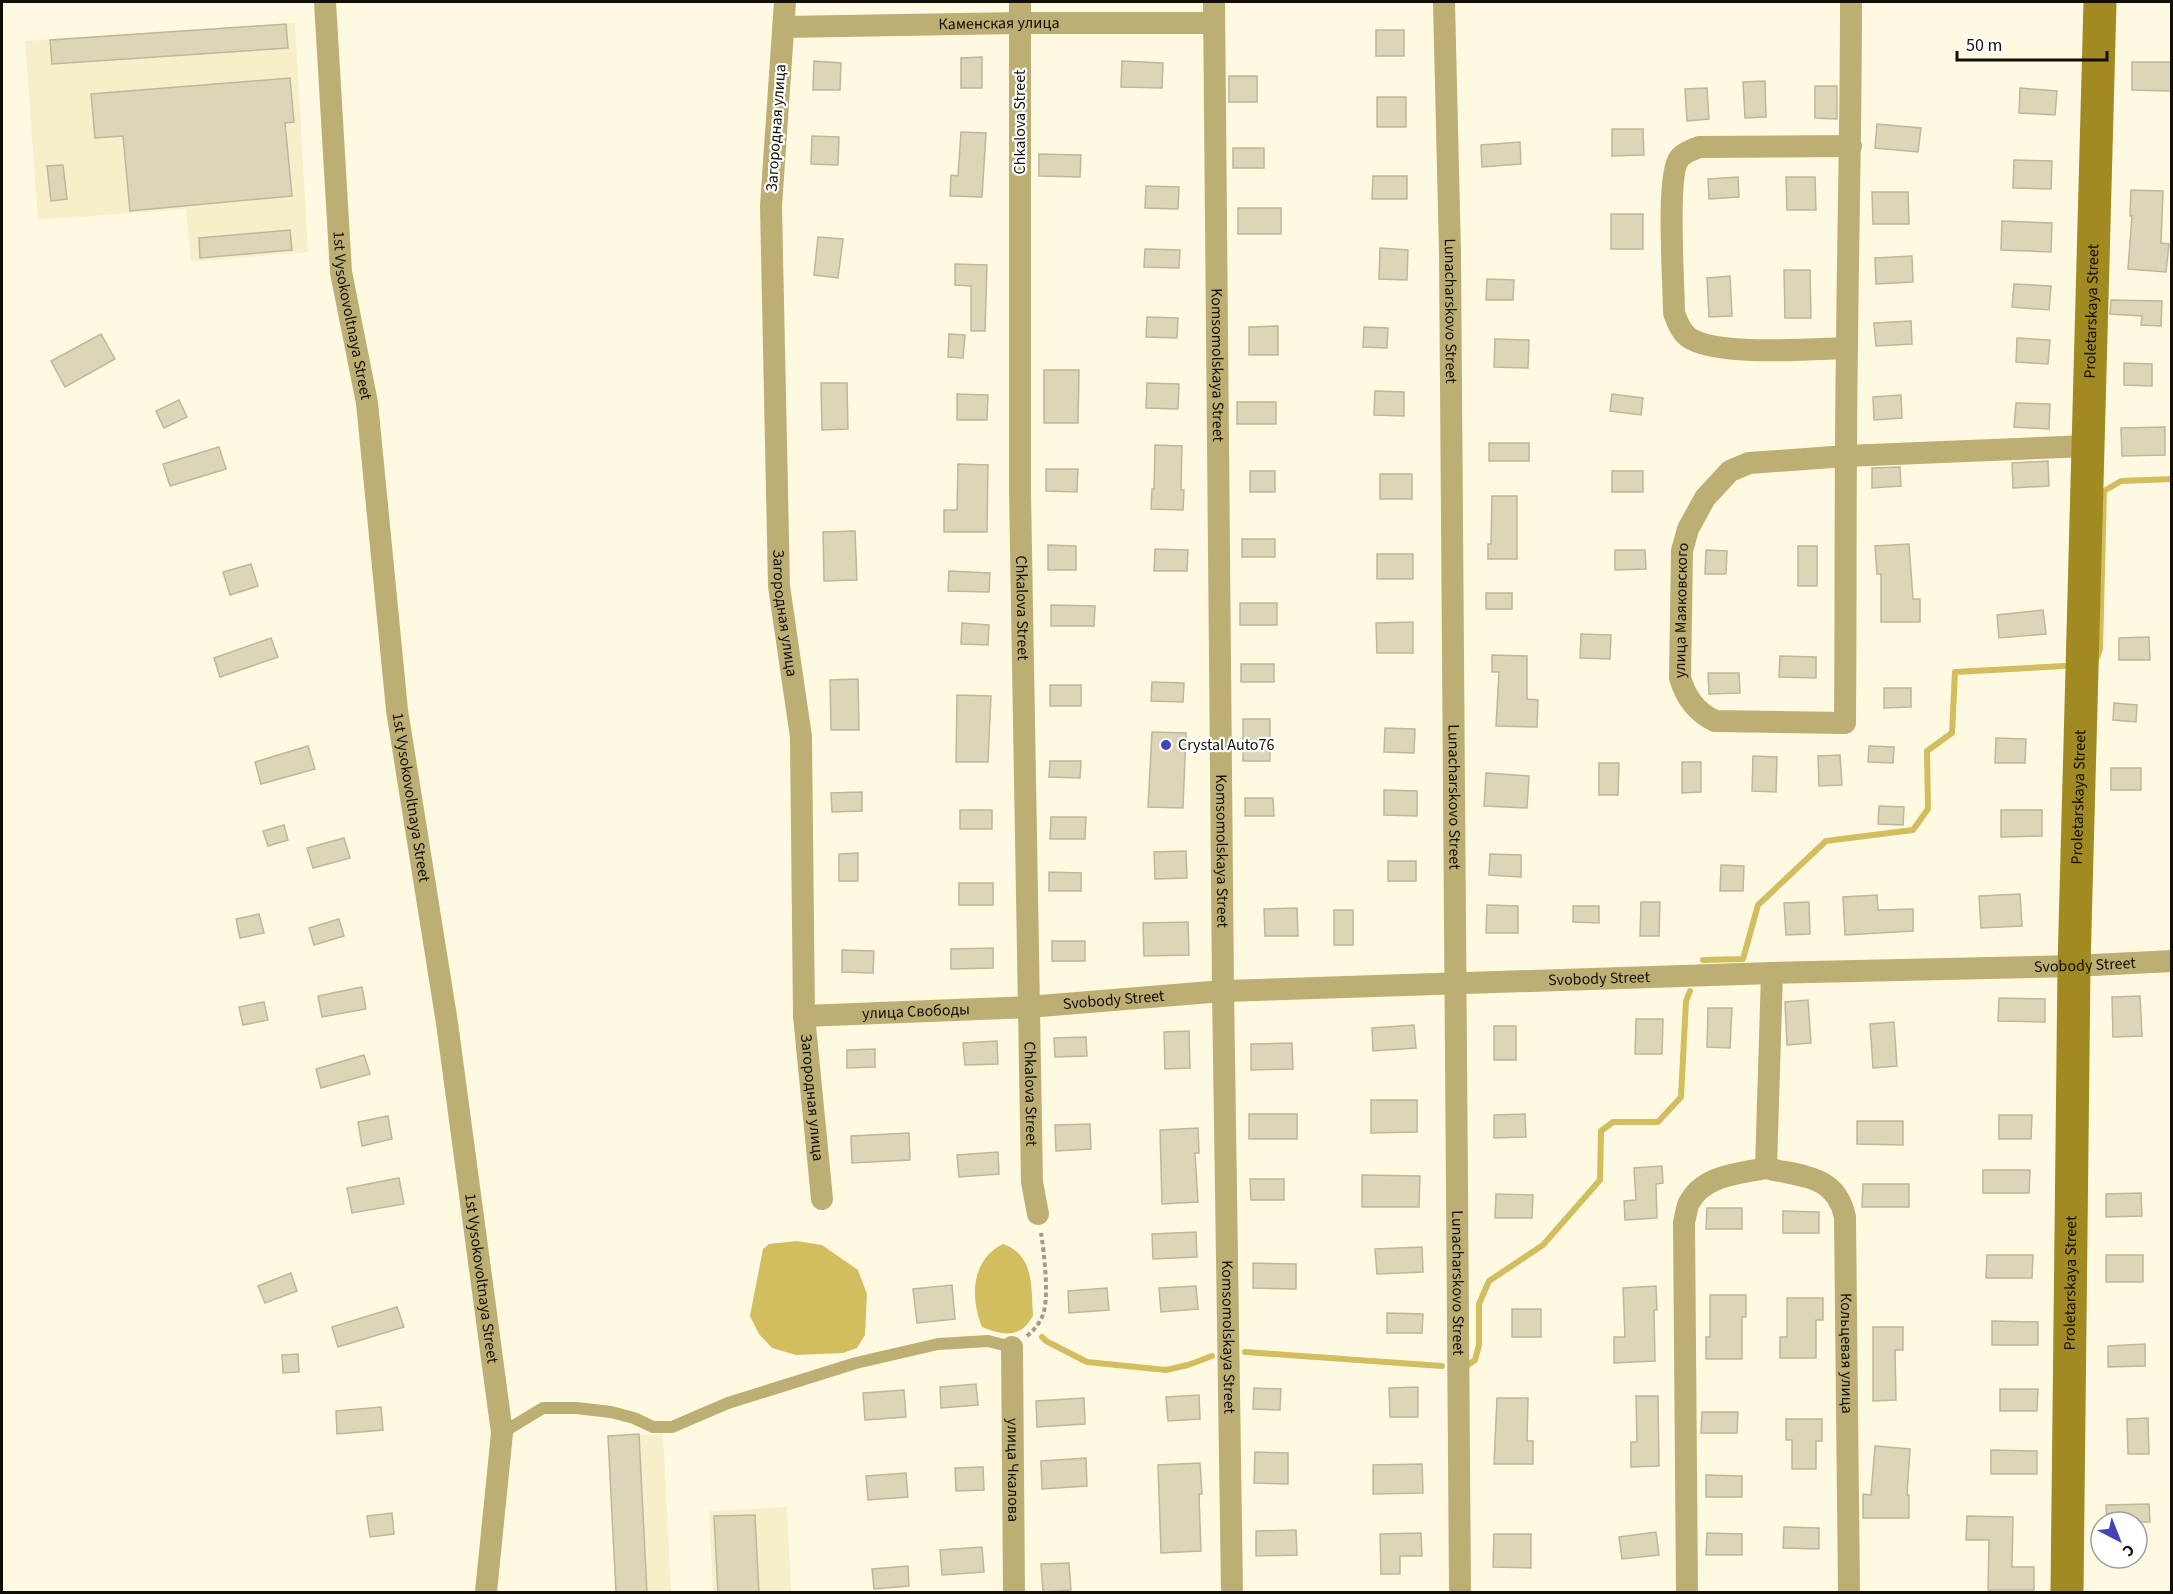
<svg xmlns="http://www.w3.org/2000/svg" width="2173" height="1594" font-family="'Source Sans 3',sans-serif">
<style>
.built{fill:#f7efc9}
.water{fill:#d2bd5f}
.lines{fill:none;stroke-linecap:round;stroke-linejoin:round}
.stream{stroke:#d2bd5f;stroke-width:6}
.building{fill:#dcd5b8;stroke:#bdb79b;stroke-width:1.5}
.path{stroke:#a09b8a;stroke-width:4;stroke-dasharray:4.5 3;stroke-linecap:butt}
.lane{stroke:#bdaf74;stroke-width:12}
.street{stroke:#bdaf74;stroke-width:22}
.secondary{stroke:#a08a21;stroke-width:33}
.poi-dot{fill:#4344b9;stroke:#fff;stroke-width:2}
.labels{text-anchor:middle;dominant-baseline:central;stroke-width:4.5;stroke-linejoin:round;paint-order:stroke}
.street-label{font-size:16px;fill:#100e05;stroke:#fff}
.poi-label{font-size:16px;fill:#100e05;stroke:#fff;text-anchor:start}
</style>
<rect width="100%" height="100%" fill="#fff9e2"/>
<!-- built -->
<g class="built">
<path d="M295,23L308,252L191,262L186,209L38,220L25,41Z"/>
<path d="M663,1434L671,1592H616L608,1436Z"/>
<path d="M787,1507L791,1592H713L709,1511Z"/>
</g>
<!-- water -->
<g class="water">
<path d="M797,1241L822,1245L858,1270L867,1294L865,1335L857,1348L843,1353L796,1355L772,1348L759,1334L750,1316L763,1249L769,1244Z"/>
<path d="M1003,1244C1035,1255 1031,1288 1033,1316C1021,1338 1003,1336 982,1327C970,1297 971,1260 1003,1244Z"/>
</g>
<g class="lines">
<!-- stream -->
<g class="stream">
<path d="M2097,658L2100,649L2104,491L2121,481L2172,479"/>
<path d="M1703,960L1743,959L1758,905L1826,841L1913,830L1928,809L1927,751L1952,733L1955,672L2064,666"/>
<path d="M1042,1337L1046,1341L1087,1362L1166,1370L1188,1365L1212,1356"/>
<path d="M1245,1352L1442,1366"/>
<path d="M1465,1367L1475,1360L1479,1345V1304L1489,1281L1543,1245L1600,1180L1601,1131L1613,1122H1658L1681,1097L1686,1001L1690,991"/>
</g>
</g>
<!-- building -->
<g class="building">
<path d="M286,24L288,48L52,64L50,40Z"/>
<rect x="1376" y="30" width="28" height="26"/>
<path d="M982,57V88H961V58Z"/>
<path d="M814,61L841,63L840,90H813Z"/>
<path d="M1122,61L1163,63L1162,88L1121,87Z"/>
<path d="M2132,62H2171V91L2132,90Z"/>
<rect x="1229" y="76" width="28" height="26"/>
<path d="M290,78L294,122L285,123L292,196L130,211L123,136L95,138L91,94Z"/>
<path d="M1765,81L1766,117L1745,118L1743,82Z"/>
<path d="M1815,86H1837V119L1815,118Z"/>
<path d="M1707,88L1709,119L1687,121L1685,89Z"/>
<path d="M2020,88L2057,91L2055,115L2019,113Z"/>
<rect x="1377" y="97" width="29" height="30"/>
<path d="M1877,124L1921,128L1918,152L1875,148Z"/>
<path d="M1612,129H1643L1644,155L1612,156Z"/>
<path d="M961,132L986,133L982,197L950,196L951,175L958,176Z"/>
<path d="M812,136L839,137L838,165L811,164Z"/>
<path d="M1520,142L1521,164L1482,167L1481,145Z"/>
<rect x="1233" y="148" width="31" height="20"/>
<path d="M1039,154L1081,155L1080,177L1039,176Z"/>
<path d="M2014,160L2052,161L2051,189L2013,188Z"/>
<path d="M63,165L67,199L51,201L47,166Z"/>
<path d="M1373,176H1407V199H1372Z"/>
<path d="M1738,177L1739,197L1709,199L1708,179Z"/>
<path d="M1786,177H1815L1816,210H1787Z"/>
<path d="M1146,186L1179,187L1178,209L1145,208Z"/>
<path d="M2131,190L2163,191L2161,243L2169,244L2166,272L2128,269L2132,216H2130Z"/>
<path d="M1872,192H1908L1909,224H1873Z"/>
<rect x="1238" y="208" width="43" height="26"/>
<rect x="1611" y="214" width="32" height="35"/>
<path d="M2002,221L2052,223L2051,252L2001,250Z"/>
<path d="M290,230L292,250L200,258L199,238Z"/>
<path d="M818,237L843,239L838,278L814,275Z"/>
<path d="M1380,248L1408,250L1407,280L1379,279Z"/>
<path d="M1145,249L1180,250L1179,268L1144,267Z"/>
<path d="M1912,256L1913,282L1876,284L1875,258Z"/>
<path d="M955,264L987,265L985,331H971V286L955,285Z"/>
<path d="M1784,270H1810L1811,318H1785Z"/>
<path d="M1730,276L1732,316L1709,317L1707,278Z"/>
<path d="M1487,279L1514,280L1513,300H1486Z"/>
<path d="M2014,284L2051,286L2049,310L2012,307Z"/>
<path d="M2111,300L2162,301L2161,326L2141,325L2142,316L2110,314Z"/>
<path d="M1147,317L1178,318L1177,338L1146,337Z"/>
<path d="M1911,321L1912,344L1876,346L1874,323Z"/>
<path d="M1278,326V355H1249V327Z"/>
<path d="M1364,327L1388,328L1387,348L1363,347Z"/>
<path d="M101,334L115,359L65,387L51,361Z"/>
<path d="M949,334L965,335L963,358L948,357Z"/>
<path d="M2017,338L2050,340L2048,364L2016,362Z"/>
<path d="M1495,339L1529,340L1528,368L1494,367Z"/>
<path d="M2124,363L2152,364V386L2124,385Z"/>
<path d="M1044,370H1079L1078,423H1044Z"/>
<path d="M821,383H847L848,429L822,430Z"/>
<path d="M1147,383L1179,384L1178,409L1146,408Z"/>
<path d="M1375,391L1404,392V416L1374,415Z"/>
<path d="M957,394L988,395L987,420H957Z"/>
<path d="M1612,394L1643,398L1641,415L1610,411Z"/>
<path d="M1901,395L1902,418L1874,420L1873,397Z"/>
<path d="M179,400L187,417L164,428L156,411Z"/>
<rect x="1237" y="402" width="39" height="22"/>
<path d="M2016,403L2050,404L2049,429L2014,427Z"/>
<path d="M2165,427V455L2122,456L2121,428Z"/>
<rect x="1489" y="443" width="40" height="18"/>
<path d="M1155,445L1182,446L1181,490H1184L1183,510L1151,509L1152,489H1154Z"/>
<path d="M219,447L226,469L170,486L163,464Z"/>
<path d="M2048,461L2049,486L2013,488L2012,463Z"/>
<path d="M958,464L988,465L987,532H944V510H957Z"/>
<path d="M1900,467L1901,486L1872,488V468Z"/>
<path d="M1046,469H1078L1077,492L1046,491Z"/>
<rect x="1250" y="471" width="25" height="21"/>
<rect x="1612" y="471" width="31" height="21"/>
<rect x="1380" y="474" width="32" height="25"/>
<path d="M1492,496H1517V559H1488V544H1491Z"/>
<path d="M855,531L857,580L824,581L823,532Z"/>
<rect x="1242" y="539" width="33" height="18"/>
<path d="M1909,544L1913,599H1920V622H1881V574H1877L1875,546Z"/>
<path d="M1048,545L1076,546V570H1048Z"/>
<rect x="1798" y="546" width="19" height="40"/>
<path d="M1155,549L1188,550L1187,571H1154Z"/>
<path d="M1615,550H1645L1646,569L1615,570Z"/>
<path d="M1706,550L1727,551L1726,574H1705Z"/>
<rect x="1377" y="554" width="36" height="25"/>
<path d="M251,564L258,586L230,595L223,572Z"/>
<path d="M949,571L990,573L989,592L948,591Z"/>
<rect x="1486" y="593" width="26" height="16"/>
<rect x="1240" y="603" width="37" height="22"/>
<path d="M1051,605L1095,606L1094,626H1051Z"/>
<path d="M2043,610L2046,634L1999,638L1997,615Z"/>
<path d="M1413,622V653H1377L1376,623Z"/>
<path d="M962,623L989,625L988,645L961,644Z"/>
<path d="M1581,634L1611,635L1610,659L1580,658Z"/>
<path d="M2149,637L2150,660H2119V638Z"/>
<path d="M271,638L278,657L220,677L214,658Z"/>
<path d="M1492,655L1527,656V699L1538,700L1537,727L1496,726L1499,672H1492Z"/>
<path d="M1780,656L1816,657V678L1779,677Z"/>
<rect x="1241" y="664" width="33" height="18"/>
<path d="M1708,673H1739L1740,693L1709,694Z"/>
<path d="M858,679L859,730H831L830,680Z"/>
<path d="M1152,682L1184,683L1183,702L1151,701Z"/>
<rect x="1050" y="685" width="31" height="21"/>
<path d="M1884,688H1911V707L1884,708Z"/>
<path d="M957,695L991,696L988,762H956Z"/>
<path d="M2114,703L2137,705L2136,722L2113,720Z"/>
<rect x="1243" y="719" width="27" height="42"/>
<path d="M1385,728L1415,729L1414,753L1384,752Z"/>
<path d="M1152,732L1186,733L1183,808L1148,807Z"/>
<path d="M1996,738L2026,739L2025,763H1995Z"/>
<path d="M308,746L315,769L261,784L255,762Z"/>
<path d="M1869,746L1894,747L1893,763L1868,762Z"/>
<path d="M1840,755L1842,785L1819,786L1818,756Z"/>
<path d="M1753,756L1777,757L1776,792L1752,791Z"/>
<path d="M1050,761H1081L1080,778L1049,777Z"/>
<path d="M1682,762H1701V792L1682,793Z"/>
<path d="M1599,763H1619L1618,795H1599Z"/>
<rect x="2111" y="768" width="30" height="22"/>
<path d="M1486,773L1529,776L1527,808L1484,806Z"/>
<path d="M1384,790L1417,791V816L1384,815Z"/>
<path d="M862,792V811L832,812L831,793Z"/>
<path d="M1245,798H1273L1274,816H1245Z"/>
<path d="M1879,806L1904,807L1903,825L1878,824Z"/>
<rect x="960" y="810" width="32" height="19"/>
<path d="M2001,810H2042V836L2001,837Z"/>
<path d="M1051,817H1086L1085,839H1050Z"/>
<path d="M284,825L288,840L268,846L263,831Z"/>
<path d="M344,838L350,858L313,868L307,848Z"/>
<path d="M1186,851L1187,878L1155,879L1154,852Z"/>
<path d="M858,853V881H839V854Z"/>
<path d="M1490,854L1521,855V877L1489,875Z"/>
<rect x="1388" y="861" width="28" height="20"/>
<path d="M1721,865L1744,866L1743,891H1720Z"/>
<path d="M1049,872L1081,873V891H1049Z"/>
<rect x="959" y="883" width="34" height="22"/>
<path d="M2020,894L2022,926L1981,928L1979,896Z"/>
<path d="M1877,895L1878,910L1913,909V931L1845,935L1843,897Z"/>
<path d="M1641,902H1660L1659,936H1640Z"/>
<path d="M1809,902L1810,934L1786,935L1784,903Z"/>
<path d="M1487,905L1518,906V933H1486Z"/>
<path d="M1573,906H1599V923L1573,922Z"/>
<path d="M1297,908L1298,936H1265L1264,909Z"/>
<rect x="1334" y="910" width="19" height="35"/>
<path d="M259,914L264,933L240,938L236,919Z"/>
<path d="M339,919L344,936L314,945L309,928Z"/>
<path d="M1188,922L1189,955L1144,956L1143,923Z"/>
<rect x="1052" y="941" width="33" height="20"/>
<path d="M993,948V968L951,969V949Z"/>
<path d="M842,950L874,951L873,973L842,972Z"/>
<path d="M362,987L366,1009L322,1017L318,996Z"/>
<path d="M2140,996L2142,1036L2113,1037L2112,997Z"/>
<path d="M1999,998L2045,999V1022L1998,1021Z"/>
<path d="M1808,1000L1811,1043L1787,1045L1785,1002Z"/>
<path d="M264,1002L268,1020L243,1025L239,1007Z"/>
<path d="M1708,1008H1732L1730,1048L1707,1047Z"/>
<path d="M1636,1019H1663L1662,1054H1635Z"/>
<path d="M1894,1022L1897,1066L1873,1068L1870,1024Z"/>
<path d="M1414,1025L1416,1048L1373,1051L1372,1028Z"/>
<rect x="1494" y="1026" width="22" height="34"/>
<path d="M1189,1031L1190,1068L1165,1069L1164,1032Z"/>
<path d="M1086,1037L1087,1056L1055,1057L1054,1038Z"/>
<path d="M997,1041L998,1064L965,1065L963,1043Z"/>
<path d="M1292,1043L1293,1069L1251,1070V1044Z"/>
<path d="M875,1049V1067L847,1068V1050Z"/>
<path d="M364,1055L370,1074L321,1088L316,1069Z"/>
<path d="M1371,1100H1417V1132L1371,1133Z"/>
<rect x="1249" y="1114" width="48" height="25"/>
<path d="M1525,1114L1526,1137L1494,1138V1115Z"/>
<path d="M1999,1115H2032L2031,1139H1999Z"/>
<path d="M388,1116L392,1139L362,1146L358,1122Z"/>
<path d="M1857,1121H1903V1145L1857,1144Z"/>
<path d="M1090,1124L1091,1149L1056,1151L1055,1125Z"/>
<path d="M1198,1128L1199,1153H1195L1198,1202L1162,1204L1160,1130Z"/>
<path d="M909,1133L910,1160L852,1163L851,1136Z"/>
<path d="M998,1152L999,1174L959,1177L957,1155Z"/>
<path d="M1662,1166L1663,1183L1656,1184L1657,1218L1625,1220L1624,1201L1636,1200L1634,1168Z"/>
<path d="M1983,1170H2030L2029,1193H1983Z"/>
<path d="M1362,1175L1420,1176L1419,1207H1362Z"/>
<path d="M399,1178L404,1204L352,1213L347,1188Z"/>
<path d="M1250,1179H1284V1200H1251Z"/>
<path d="M1863,1184H1909V1207H1862Z"/>
<path d="M2141,1193L2142,1216L2106,1217V1194Z"/>
<path d="M1496,1194L1533,1195L1532,1218H1495Z"/>
<path d="M1707,1208H1742V1229H1706Z"/>
<path d="M1783,1211L1819,1212V1233H1783Z"/>
<path d="M1196,1232L1197,1257L1153,1259L1152,1234Z"/>
<path d="M1422,1247L1423,1272L1377,1274L1375,1249Z"/>
<path d="M1987,1255H2033L2032,1278H1986Z"/>
<rect x="2106" y="1255" width="37" height="27"/>
<path d="M1253,1263L1296,1264V1289L1253,1288Z"/>
<path d="M291,1273L297,1291L265,1303L258,1286Z"/>
<path d="M952,1285L955,1319L917,1323L913,1289Z"/>
<path d="M1196,1286L1198,1309L1161,1312L1159,1288Z"/>
<path d="M1656,1286L1657,1310H1654L1655,1361L1614,1363V1337H1625L1623,1288Z"/>
<path d="M1107,1288L1109,1310L1069,1313L1068,1291Z"/>
<path d="M1710,1295H1746V1317H1742V1359H1706V1337H1710Z"/>
<path d="M1787,1298H1823V1320H1816V1358H1780V1337H1787Z"/>
<path d="M397,1307L404,1327L338,1347L332,1327Z"/>
<rect x="1512" y="1309" width="29" height="28"/>
<path d="M1387,1313L1423,1314L1422,1333H1387Z"/>
<path d="M1992,1321L2038,1322V1345H1992Z"/>
<path d="M1873,1327H1903V1350H1895L1896,1400L1873,1401Z"/>
<path d="M2145,1344V1366L2108,1367V1346Z"/>
<path d="M298,1354L299,1372L283,1373L282,1355Z"/>
<path d="M976,1384L978,1405L941,1408L940,1387Z"/>
<path d="M1418,1387V1417H1390L1389,1388Z"/>
<path d="M1254,1388L1281,1389L1280,1410L1253,1409Z"/>
<path d="M2000,1389H2038L2037,1411H2000Z"/>
<path d="M904,1390L906,1417L865,1420L863,1393Z"/>
<path d="M1199,1395L1200,1419L1168,1421L1166,1397Z"/>
<path d="M1636,1396H1658L1659,1466L1631,1467V1442H1637Z"/>
<path d="M1084,1398L1085,1424L1037,1427L1036,1401Z"/>
<path d="M1497,1398H1528L1527,1441H1533V1464H1494Z"/>
<path d="M381,1407L383,1430L337,1434L336,1411Z"/>
<path d="M1702,1412H1738L1737,1433H1701Z"/>
<path d="M2148,1418L2149,1454H2128L2127,1419Z"/>
<path d="M1786,1419H1822V1441H1816V1469H1792V1440H1786Z"/>
<path d="M639,1434L647,1593H616L608,1436Z"/>
<path d="M1875,1446L1910,1449L1907,1495H1909V1518H1863V1494L1871,1495Z"/>
<path d="M1991,1450L2037,1451V1474H1991Z"/>
<path d="M1255,1452L1288,1453V1484L1254,1483Z"/>
<path d="M1086,1458L1087,1486L1042,1489L1041,1461Z"/>
<path d="M1200,1463L1202,1494H1199L1201,1551L1161,1553L1158,1465Z"/>
<path d="M1422,1464L1423,1493L1373,1494V1465Z"/>
<path d="M983,1467L984,1490L956,1491L955,1468Z"/>
<path d="M906,1473L908,1497L868,1500L866,1476Z"/>
<path d="M1706,1475L1742,1476V1497H1706Z"/>
<path d="M2149,1504L2150,1522H2107L2106,1505Z"/>
<path d="M392,1513L394,1534L370,1537L367,1516Z"/>
<path d="M755,1515L759,1593H718L714,1516Z"/>
<path d="M1967,1516L2013,1517L2012,1567H2034V1590H1988L1989,1540H1966Z"/>
<path d="M1784,1527L1819,1528V1549L1783,1548Z"/>
<path d="M1296,1530L1297,1555L1256,1556V1531Z"/>
<path d="M1656,1532L1659,1555L1622,1559L1619,1537Z"/>
<path d="M1421,1533L1422,1556H1400V1574H1381L1380,1534Z"/>
<path d="M1707,1533L1742,1534V1555H1706Z"/>
<path d="M1494,1534H1531V1568L1493,1567Z"/>
<path d="M982,1547L984,1572L942,1575L940,1550Z"/>
<path d="M1069,1563L1071,1590L1043,1592L1041,1564Z"/>
<path d="M908,1566L909,1586L874,1589L872,1569Z"/>
</g>
<g class="lines">
<!-- path -->
<path class="path" d="M1027,1336C1033,1331 1039,1324 1042,1317C1050,1302 1044,1251 1041,1233"/>
<!-- lane -->
<path class="lane" d="M502,1433L543,1408H576L611,1412L634,1418L653,1427H672L728,1403L856,1363L938,1344L988,1341L1012,1347"/>
<!-- street -->
<g class="street">
<path id="s1" d="M325,2L341,272L367,403L397,710L447,1023L502,1433L486,1592"/>
<path id="s2" d="M785,2L771,206L779,586L801,737L804,1016L822,1199"/>
<path id="s3" d="M1020,2V492L1032,1182L1038,1214"/>
<path id="s4" d="M1214,2L1223,991L1232,1592"/>
<path id="s5" d="M1444,2L1450,253L1460,1592"/>
<path id="s6" d="M1851,2C1851,117 1848,231 1847,346C1845,472 1846,598 1845,723L1715,721C1696,712 1686,698 1680,678L1682,551L1688,529L1705,498L1730,471L1749,463L1846,456L2087,446"/>
<path id="s7" d="M783,27L1019,23H1214"/>
<path d="M1847,348C1812,349 1715,357 1688,337C1680,330 1678,323 1674,313C1674,286 1666,175 1679,159C1683,153 1692,150 1699,147L1851,146"/>
<path id="s8" d="M804,1016L1028,1007L1223,991L1772,973L2074,966L2172,961"/>
<path id="s9" d="M1766,1168C1802,1177 1836,1174 1845,1217L1849,1592"/>
<path id="s10" d="M1012,1347L1014,1592"/>
<path d="M1687,1592L1684,1222C1686,1216 1686,1209 1689,1203C1703,1175 1738,1174 1766,1168L1772,973"/>
</g>
<!-- secondary -->
<path class="secondary" id="s11" d="M2067,1592L2074,966L2100,2"/>
</g>
<!-- markers -->
<circle class="poi-dot" cx="1166" cy="745" r="6"/>
<g class="labels">
<!-- street labels -->
<g class="street-label">
<text stroke="none"><textPath href="#s7" startOffset="216">Каменская улица</textPath></text>
<text transform="translate(1020 122) rotate(-90)">Chkalova Street</text>
<text transform="translate(776 128) rotate(-86)">Загородная улица</text>
<text stroke="none"><textPath href="#s5" startOffset="309">Lunacharskovo Street</textPath></text>
<text stroke="none"><textPath href="#s11" startOffset="1281">Proletarskaya Street</textPath></text>
<text stroke="none"><textPath href="#s1" startOffset="315">1st Vysokovoltnaya Street</textPath></text>
<text stroke="none"><textPath href="#s4" startOffset="363">Komsomolskaya Street</textPath></text>
<text stroke="none"><textPath href="#s3" startOffset="606">Chkalova Street</textPath></text>
<text stroke="none"><textPath href="#s6" startOffset="976">улица Маяковского</textPath></text>
<text stroke="none"><textPath href="#s2" startOffset="612">Загородная улица</textPath></text>
<text stroke="none"><textPath href="#s5" startOffset="795">Lunacharskovo Street</textPath></text>
<text stroke="none"><textPath href="#s11" startOffset="795">Proletarskaya Street</textPath></text>
<text stroke="none"><textPath href="#s1" startOffset="801">1st Vysokovoltnaya Street</textPath></text>
<text stroke="none"><textPath href="#s4" startOffset="849">Komsomolskaya Street</textPath></text>
<text stroke="none"><textPath href="#s8" startOffset="1282">Svobody Street</textPath></text>
<text stroke="none"><textPath href="#s8" startOffset="796">Svobody Street</textPath></text>
<text stroke="none"><textPath href="#s8" startOffset="310">Svobody Street</textPath></text>
<text stroke="none"><textPath href="#s8" startOffset="112">улица Свободы</textPath></text>
<text stroke="none"><textPath href="#s3" startOffset="1092">Chkalova Street</textPath></text>
<text stroke="none"><textPath href="#s2" startOffset="1098">Загородная улица</textPath></text>
<text stroke="none"><textPath href="#s1" startOffset="1287">1st Vysokovoltnaya Street</textPath></text>
<text stroke="none"><textPath href="#s5" startOffset="1281">Lunacharskovo Street</textPath></text>
<text stroke="none"><textPath href="#s11" startOffset="309">Proletarskaya Street</textPath></text>
<text stroke="none"><textPath href="#s4" startOffset="1335">Komsomolskaya Street</textPath></text>
<text stroke="none"><textPath href="#s9" startOffset="237">Кольцевая улица</textPath></text>
<text stroke="none"><textPath href="#s10" startOffset="123">улица Чкалова</textPath></text>
</g>
<!-- poi labels -->
<g class="poi-label">
<text x="1178" y="745">Crystal Auto76</text>
</g>
</g>
<!-- border -->
<rect width="2173" height="1594" fill="none" stroke="#100e05" stroke-width="6"/>
<!-- north arrow -->
<g transform="translate(2119 1540) rotate(138)"><circle r="28" fill="#ffffff" stroke="#9f9f9b" stroke-width="1.5"/>
<path d="M0-4.5L10 22L0 15L-10 22Z" fill="#4344b9"/>
<text y="-9" font-size="16" font-weight="bold" text-anchor="middle" fill="#100e05">С</text>
</g>
<!-- scale -->
<path d="M1957 51v9h150v-9" fill="none" stroke="#100e05" stroke-width="3"/>
<text x="1966" y="51" font-size="18" fill="#100e05" stroke="#ffffff" stroke-width="4.5" paint-order="stroke">50 m</text>
</svg>
